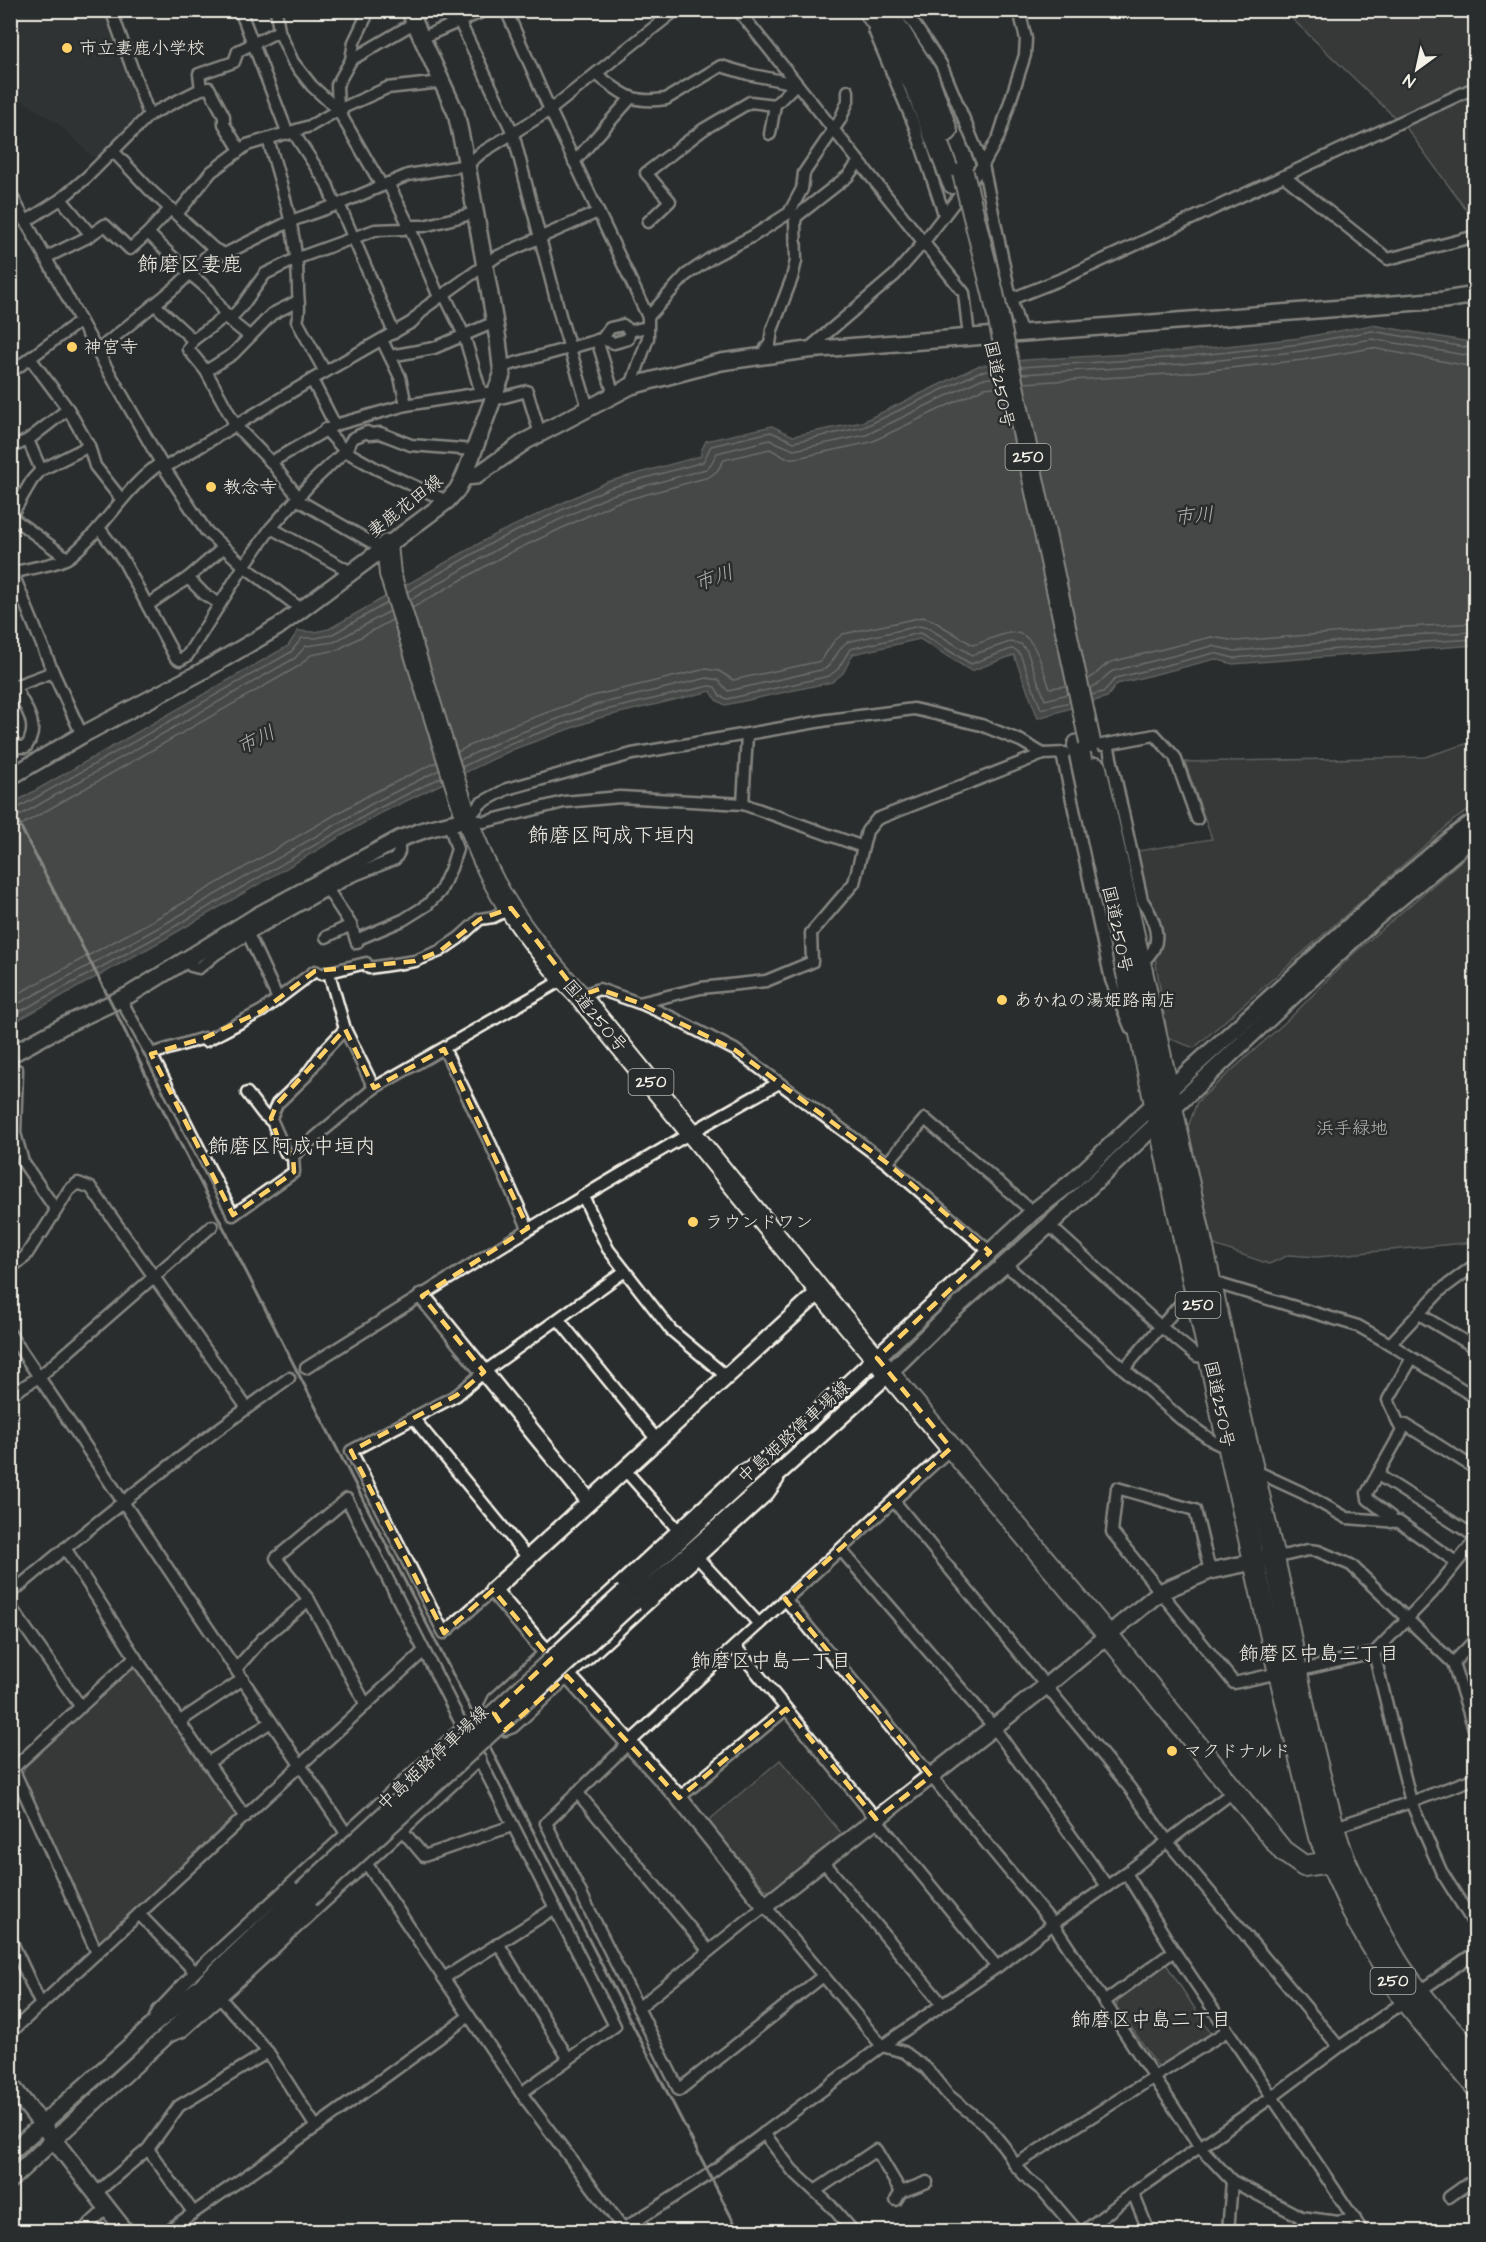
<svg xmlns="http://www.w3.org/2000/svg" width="1486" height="2242" font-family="'Architects Daughter','Klee One',sans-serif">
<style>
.built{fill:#373a3a}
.green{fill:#444645;stroke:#9c9c96;stroke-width:1.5}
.water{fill:#676866;stroke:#9f9f9a;stroke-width:1.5}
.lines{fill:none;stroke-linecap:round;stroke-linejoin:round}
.shore{stroke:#bcbab4;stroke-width:1.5}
.street-tunnel{stroke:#484a4a;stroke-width:10;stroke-dasharray:10 5;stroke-linecap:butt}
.street-casing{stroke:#f4f1e8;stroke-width:15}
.secondary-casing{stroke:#f4f1e8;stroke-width:20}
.highway-casing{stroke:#f4f1e8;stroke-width:24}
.street{stroke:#2a2d2e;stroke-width:10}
.secondary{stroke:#2a2d2e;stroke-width:15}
.highway{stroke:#2a2d2e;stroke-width:20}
.rail{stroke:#f4f1e8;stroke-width:3}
.secondary-bridge-casing{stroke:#f4f1e8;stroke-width:20;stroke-linecap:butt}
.highway-bridge-casing{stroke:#f4f1e8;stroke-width:24;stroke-linecap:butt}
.secondary-bridge{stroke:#2a2d2e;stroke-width:15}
.highway-bridge{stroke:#2a2d2e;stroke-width:20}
.marked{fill:none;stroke:#ffd166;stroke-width:4.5;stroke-dasharray:12 8;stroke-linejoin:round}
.poi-dot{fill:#ffd166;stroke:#2a2d2e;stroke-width:2}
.labels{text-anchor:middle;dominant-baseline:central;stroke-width:5;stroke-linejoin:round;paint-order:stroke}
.shield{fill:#2a2d2e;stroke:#b7b6b0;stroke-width:1.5}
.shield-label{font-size:16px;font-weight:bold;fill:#f4f1e8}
.poi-label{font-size:18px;fill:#f4f1e8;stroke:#2a2d2e;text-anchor:start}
.street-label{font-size:18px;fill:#f4f1e8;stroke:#2a2d2e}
.park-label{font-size:18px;fill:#b6b5af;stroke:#2a2d2e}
.water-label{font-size:20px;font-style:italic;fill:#b5b3ae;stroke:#2a2d2e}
.neighbourhood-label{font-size:20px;fill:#f4f1e8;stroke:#2a2d2e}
.quarter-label{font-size:21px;fill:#f4f1e8;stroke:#2a2d2e}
</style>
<rect width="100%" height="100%" fill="#2a2d2e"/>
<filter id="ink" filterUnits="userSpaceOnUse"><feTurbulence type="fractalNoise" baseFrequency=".0167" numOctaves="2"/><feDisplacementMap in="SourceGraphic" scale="12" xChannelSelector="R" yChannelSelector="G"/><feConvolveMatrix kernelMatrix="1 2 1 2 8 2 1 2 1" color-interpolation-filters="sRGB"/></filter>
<g filter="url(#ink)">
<!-- built -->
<path class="built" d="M11,11H110L144,115L100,160L93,157L57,123L20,99L11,86Z"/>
<!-- green -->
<g class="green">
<path d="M1284,11H1475V222L1408,130Z"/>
<path d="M1475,741V806L1454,820L1194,1048L1168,1038L1138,851L1212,839L1185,762L1425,757Z"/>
<path d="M1475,849V1242L1317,1257L1289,1255L1269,1264L1214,1245L1188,1127L1197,1102L1292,1016L1352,955Z"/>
<path d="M1475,1646V1720L1459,1665Z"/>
<path d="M130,1669L137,1670L237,1816L103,1944L96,1941L22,1774L25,1767Z"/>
<path d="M780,1760L842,1834L771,1890L765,1889L708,1821Z"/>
<path d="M1166,1964L1212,2035L1164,2067L1157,2065L1116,2005L1120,1997Z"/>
</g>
<!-- water -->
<path class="water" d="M1372,325L1475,343V645L1233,664L1215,659L1117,684L1107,697L1038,718L1014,655L971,671L920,639L853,654L843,673L832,682L725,705L716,700L711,691L599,718L514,749L379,814L163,940L11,1024L10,805L288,646L298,631L315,632L329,629L494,535L607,482L701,456V451L706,441L772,426L793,436L862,422L978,366L1025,360L1181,351L1300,338Z"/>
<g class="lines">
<!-- shore -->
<g class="shore">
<path d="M1020,367L1182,357L1301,344L1372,331L1476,349"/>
<path d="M1022,374L1183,364L1302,351L1372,339L1476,357"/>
<path d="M1024,383L1184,373L1303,360L1372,348L1463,365L1476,366"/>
<path d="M407,592L497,540L609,488L703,462L711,446L771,432L794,442L864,427L979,372L998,370"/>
<path d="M410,600L501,547L612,495L706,469L711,464L717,453L770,440L794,450L866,435L981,379L1000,377"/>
<path d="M412,608L505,555L615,503L709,477L717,471L724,460L770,449L786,458H797L871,442L984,388L1002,386"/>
<path d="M1088,679C1097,676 1101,666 1111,662L1211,637L1236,641L1406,627L1476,623"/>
<path d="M1090,688C1102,684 1103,676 1113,671L1212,646L1235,651L1407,635L1476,632"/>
<path d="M1091,695L1103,692L1116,678L1214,653L1234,658L1408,643L1476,639"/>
<path d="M457,752L505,728L592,696L706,669L719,671L733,680L821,661L834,641L843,634L923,617L932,620L973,645C985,642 997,635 1009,633C1036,628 1042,670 1050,688L1066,686"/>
<path d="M460,760L509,737L595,705L707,678L718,680L728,691L825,669C835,662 837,649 847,642L919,626L928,628L972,655L1010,642L1021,644L1027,651L1045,700L1068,694"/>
<path d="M462,767L511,743L597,712L709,686L715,687L720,696L727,699L829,676L838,669L850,649L920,633L971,664L1011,649L1016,650L1020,654L1041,709L1070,702"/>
<path d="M10,810L16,809L291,652L302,638H316L331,635L387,603"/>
<path d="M10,818L19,816L295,658L306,646L334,642L390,611"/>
<path d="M10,827L23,824L299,666L311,655L337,650L392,620"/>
<path d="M10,998L152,921L369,795L437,762"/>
<path d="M10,1008L156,929L373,803L439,770"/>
<path d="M10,1017L160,935L377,809L442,777"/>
</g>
<!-- street-tunnel -->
<g class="street-tunnel">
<path d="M212,1226L233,1215"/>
<path d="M289,1378L306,1368"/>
</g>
<!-- street casing -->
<g class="street-casing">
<g id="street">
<path d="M240,10L288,134"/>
<path d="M276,10L279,31L293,62L312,86L338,110L382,186"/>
<path d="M454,10L513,133L561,319L588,408"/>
<path d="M506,10L550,110L648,317V338L631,386"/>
<path d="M738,10L964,293L969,337"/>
<path d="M902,10L912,21L941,64L983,165L1011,299L1021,333"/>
<path d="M874,30L915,127L944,214"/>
<path d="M421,38L486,10"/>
<path d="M351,60L414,23"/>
<path d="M596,74C623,94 630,104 666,99L721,66L748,74L796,84"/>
<path d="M201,89L199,74L234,62L238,51L279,31"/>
<path d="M338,110L337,85L351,60L354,42L366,17L367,10"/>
<path d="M149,115L201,89L209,88L224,116V124L240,150"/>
<path d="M293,132L327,184L335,205"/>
<path d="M770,134L775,105L796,84"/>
<path d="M268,139C283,191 298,235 298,289C298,300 301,310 297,321L325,372"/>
<path d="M113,151L150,190L214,249L225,254L291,221L339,204L408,175L467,165L481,153L550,110L676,10"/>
<path d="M574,162L630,99"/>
<path d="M1285,177L1388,259L1476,236"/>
<path d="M388,183L409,226L439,297"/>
<path d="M10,193L97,351L161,463L206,531L244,566L301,609"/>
<path d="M61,199L91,235"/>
<path d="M339,204L394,333"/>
<path d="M177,214L211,172L247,145L310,126L338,110L387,88L442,82"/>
<path d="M10,222L23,216"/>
<path d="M25,222L61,199L87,177L149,115L111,10"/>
<path d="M648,222L670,201L646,173L704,129L750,102L775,105"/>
<path d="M148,233L190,274L209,290L229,320L249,336"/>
<path d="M45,258L86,238L105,225L130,249L148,233L171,208"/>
<path d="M444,294L464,335L481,393"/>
<path d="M1011,299L1064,278L1476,87"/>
<path d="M154,304L193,340L188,349L206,371L236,426L271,462L299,498"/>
<path d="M648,317L686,275L714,256L753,236L789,213L802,189L804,173L840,120L848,101V91"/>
<path d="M229,320L242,306L265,274L298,258L375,230L403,229L409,226H424L475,213"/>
<path d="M602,339L610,328L623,325L630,331"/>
<path d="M193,340L227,315"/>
<path d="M382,340L400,377L406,405"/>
<path d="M597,340L614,395"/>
<path d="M807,350L895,275L923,243L983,165L999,136L1025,55L1026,39L1019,10"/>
<path d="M97,351L177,286L214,249"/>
<path d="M390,356L434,348L495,322"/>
<path d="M764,356L766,348L770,344L772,330L792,278L796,261L795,221L797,216L848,176L858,163"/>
<path d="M30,358L68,409L89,446L95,466L121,499"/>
<path d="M501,367L602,339L614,343L628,339L630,331L647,327"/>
<path d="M206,371L233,354L272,314L298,301"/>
<path d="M10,373L80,321"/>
<path d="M312,380L335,425"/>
<path d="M493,400L527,391L540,434"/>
<path d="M325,429L345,451L377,469L447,501"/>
<path d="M28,440L41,470"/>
<path d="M10,448L28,440L68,409"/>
<path d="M271,462L335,425L406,405L481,393H495"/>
<path d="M164,468L325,372L412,322L426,307L496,257L598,212"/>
<path d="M298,500L383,549"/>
<path d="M10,516L67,558"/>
<path d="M11,516L32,480L41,470L89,446"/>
<path d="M99,528L123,560L175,657L180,660L187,656L244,566L271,528L311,483L345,451L353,438L367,432L370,434L380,433L411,445L474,450"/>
<path d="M271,528L351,572"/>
<path d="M11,569L53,672L82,735"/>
<path d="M10,574C26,568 58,565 69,557C104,530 124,488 161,463"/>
<path d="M188,578L204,594L220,604"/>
<path d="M148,605L188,578L223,548"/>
<path d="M10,688L53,672"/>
<path d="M10,741L18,747H26C41,726 26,708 15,688"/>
<path d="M1108,744L1142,900C1150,912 1161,933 1154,948C1152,953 1146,959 1142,963"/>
<path d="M1102,745L1155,735L1175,757L1197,819"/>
<path d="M1062,754L1111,980L1131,1029"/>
<path d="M743,804L747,735"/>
<path d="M863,847L743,804L620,797L564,802L484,822L468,819L481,803L507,789L632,754L828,720L914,709L981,725L1021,741L1043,754"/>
<path d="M328,890L351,925L357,943"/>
<path d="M248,934L352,876L395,859L399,852V839"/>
<path d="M326,937L351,925"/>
<path d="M356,940L403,920L427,905L440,892L451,868L457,849L449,823"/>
<path d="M188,960L191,966L199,968L216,954L248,934L278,999"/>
<path d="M329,973L345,1029L374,1088"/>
<path d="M580,996L599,989L639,1003L701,988L766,981L812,962L811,933L854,883L867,831L877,819L1043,754L1065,753"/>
<path d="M121,1000L151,1054L233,1215L294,1172L293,1156L374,1088L564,979"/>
<path d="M640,1003L671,1017L735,1050L887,1163L990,1252"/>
<path d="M444,1049L491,1145L528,1228"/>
<path d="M151,1054L204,1038L205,1041L262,1011L315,971L321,974L366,963L369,968L415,961L440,951L459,938L480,919L493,917L511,908"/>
<path d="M10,1073L17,1070L15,1133L23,1162L56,1210"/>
<path d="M247,1093L263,1114L272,1121L286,1153L293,1156"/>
<path d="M270,1120L277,1104L305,1077L324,1051L345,1029"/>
<path d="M887,1163L925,1119L1033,1212"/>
<path d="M583,1196L608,1249L671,1330L726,1376"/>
<path d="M1049,1225L1160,1326L1197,1356L1209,1358"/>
<path d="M1006,1265L1181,1419L1214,1442L1229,1449"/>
<path d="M10,1268L25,1257L39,1235L42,1233L69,1190L78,1183L91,1188L247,1408"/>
<path d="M1212,1282L1358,1326L1390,1344L1476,1398"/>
<path d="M1419,1314L1476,1348"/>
<path d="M559,1320L657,1440"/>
<path d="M10,1334L521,2093L626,2232"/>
<path d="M1390,1344L1441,1290L1476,1264"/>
<path d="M306,1368C462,1270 618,1172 779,1083"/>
<path d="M1124,1369L1183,1301L1196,1295"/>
<path d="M10,1395L39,1377L212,1226"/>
<path d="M414,1419L528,1558"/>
<path d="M1399,1424L1406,1425L1476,1469"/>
<path d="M756,1463L740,1472L494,1699L490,1707L505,1730L513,1727L768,1494L778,1480"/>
<path d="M624,1469L678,1530"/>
<path d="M1253,1473H1260L1303,1493L1347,1518L1399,1522L1456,1562"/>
<path d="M1378,1475L1476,1537"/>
<path d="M894,1501L1129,1787L1168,1842L1339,2047"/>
<path d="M1391,1522V1517L1368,1499L1367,1493L1402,1431L1388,1400L1412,1358"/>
<path d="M65,1548L135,1657L245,1817"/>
<path d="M841,1550L993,1726L1107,1886"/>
<path d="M698,1558L759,1624"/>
<path d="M1274,1558L1308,1550L1318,1551L1351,1565L1453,1663L1476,1735"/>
<path d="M1210,1571L1195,1510L1117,1488L1112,1532L1234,1683L1279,1673"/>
<path d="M493,1590L444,1633L351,1451L457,1395L484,1372L625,1271"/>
<path d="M10,1594C100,1518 193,1446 289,1378"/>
<path d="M785,1599L1053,1924L1200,2147L1232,2181L1301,2217L1338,2222L1355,2219"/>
<path d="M10,1606L81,1707"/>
<path d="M735,1646L997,1967"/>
<path d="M1374,1653L1411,1802L1441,1871L1476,1927"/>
<path d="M1453,1663L1476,1639"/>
<path d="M236,1669L263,1638L309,1600"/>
<path d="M1297,1671L1374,1653L1432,1593L1476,1539"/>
<path d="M366,1705L309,1600L276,1558L347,1499L615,2026L521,2093"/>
<path d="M179,1722L243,1679"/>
<path d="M10,1762L97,1953"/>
<path d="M207,1763L271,1722"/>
<path d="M10,1771L135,1657"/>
<path d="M577,1792L709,1951"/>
<path d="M679,1798L786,1709"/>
<path d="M1335,1827L1411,1802L1476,1778"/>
<path d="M402,1830L424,1856L512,1826"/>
<path d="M823,1861L942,2004"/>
<path d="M1126,1873L1174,1951L1363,2232"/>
<path d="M139,1914L195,1972"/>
<path d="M10,1938L41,2005"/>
<path d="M498,1943L568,2058"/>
<path d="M823,1976L679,2090L546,1823L630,1742L951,1448"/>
<path d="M444,1978L555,1908"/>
<path d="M220,1998L268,2052L316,2127"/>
<path d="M1104,2002L1174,1951"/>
<path d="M638,2008L765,1906L882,2046L904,2052L926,2068L948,2095L988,2127L1005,2148L1015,2165L1029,2180L1043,2191L1078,2232"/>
<path d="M152,2024L158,2011L195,1972L463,1727"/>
<path d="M10,2033L424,1651"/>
<path d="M170,2036L183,2031L220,1998L480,1759"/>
<path d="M764,2133L792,2170L832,2207L854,2232"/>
<path d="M148,2149L193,2212"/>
<path d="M1015,2165L1227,2031"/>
<path d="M815,2191L876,2150L901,2192"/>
<path d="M96,2193L148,2149L179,2106L268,2052"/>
<path d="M1133,2193L1149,2232"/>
<path d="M1449,2197L1470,2182L1476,2189"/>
<path d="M896,2200L901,2192L927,2182"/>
<path d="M1301,2217L1304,2232"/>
<path d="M620,2231L705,2177L882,2046L997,1967L1053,1924L1126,1873L1234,1791"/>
<path d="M81,2232L107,2208"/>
<path d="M166,2232L316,2127L469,2016"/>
<path d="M1083,2232L1133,2193L1272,2097L1339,2047L1476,1952"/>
<path d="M1228,2232L1232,2181"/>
</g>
</g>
<!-- secondary casing -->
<g class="secondary-casing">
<g id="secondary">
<path d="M464,477L476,476L526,441L631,386L721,362L807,350L1444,300L1476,295"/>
<path d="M10,777L82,735L201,672L278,627L447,501L457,490L464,477L502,375L498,340L467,165L456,113L409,10"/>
<path d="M10,1055L65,1025L129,995L260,914L399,839L427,829L468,819"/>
<path d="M820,1291L493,1590L545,1651L679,1798L765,1906L1046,1686L1160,1592L1210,1571L1263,1560"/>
<path d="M422,1296L589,1501"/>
<path d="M624,1592L1033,1212L1073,1181L1188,1072L1375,903L1454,836L1476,820"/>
<path d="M634,1602L793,1460L889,1373L949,1314L1049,1225L1376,918L1476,835"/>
<path d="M10,2084L126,2232"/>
<path d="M10,2153L151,2027L201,1986L302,1890"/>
<path d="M10,2180L164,2038L310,1899"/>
</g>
</g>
<!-- highway casing -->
<g class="highway-casing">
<g id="highway">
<path d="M868,10L891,42L915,86L953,183"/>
<path d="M886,10L927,75L947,131"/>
<path d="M387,545L390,574C407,630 425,685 442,741C457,788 471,838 494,882C514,920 550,965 580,996L820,1291L1107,1634L1283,1851L1304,1866L1330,1862L1343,1856"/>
<path d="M1078,745L1229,1449L1279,1673L1319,1837L1357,1921L1405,2001L1476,2087"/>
<path d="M1096,768C1157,1029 1210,1293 1273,1554C1292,1636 1303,1720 1327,1801C1332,1820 1337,1841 1345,1860C1361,1895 1378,1930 1398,1963C1420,1997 1450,2027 1476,2058"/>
</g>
</g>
<!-- street -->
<use href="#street" class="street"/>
<!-- secondary -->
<use href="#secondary" class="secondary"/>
<!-- highway -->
<use href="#highway" class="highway"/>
<!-- rail -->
<path class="rail" d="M10,806L112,1004L157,1098L739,2232"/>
<!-- secondary-bridge casing -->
<g class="secondary-bridge-casing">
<g id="secondary-bridge">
<path d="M302,1890L624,1592"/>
<path d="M310,1899L634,1602"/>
</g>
</g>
<!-- highway-bridge casing -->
<g class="highway-bridge-casing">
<path id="highway-bridge" d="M963,173L993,293L1090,742"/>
</g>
<!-- secondary-bridge -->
<use href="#secondary-bridge" class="secondary-bridge"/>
<!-- highway-bridge -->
<use href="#highway-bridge" class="highway-bridge"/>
</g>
</g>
<!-- marked area -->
<path d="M0 0H1486V2242H0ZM511,908L580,996L599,989L639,1003L735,1050L887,1163L990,1252L877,1358L951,1448L785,1599L931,1776L876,1819L786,1709L679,1798L567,1676L505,1730L494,1713L551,1659L493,1590L444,1633L351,1451L457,1395L484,1372L422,1296L528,1228L444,1049L374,1088L345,1029L277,1104L271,1118L279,1141L293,1156L294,1172L233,1215L151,1054L204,1038L262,1011L315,971L415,961L440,951L480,919Z" fill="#2a2d2e" fill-opacity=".55" fill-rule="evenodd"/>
<path class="marked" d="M511,908L580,996L599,989L639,1003L735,1050L887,1163L990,1252L877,1358L951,1448L785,1599L931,1776L876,1819L786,1709L679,1798L567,1676L505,1730L494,1713L551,1659L493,1590L444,1633L351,1451L457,1395L484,1372L422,1296L528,1228L444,1049L374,1088L345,1029L277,1104L271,1118L279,1141L293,1156L294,1172L233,1215L151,1054L204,1038L262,1011L315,971L415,961L440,951L480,919Z"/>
<!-- markers -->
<g class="poi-dot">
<circle cx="67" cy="48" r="6"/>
<circle cx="72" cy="347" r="6"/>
<circle cx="211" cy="487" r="6"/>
<circle cx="1002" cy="1000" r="6"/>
<circle cx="693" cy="1222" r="6"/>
<circle cx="1172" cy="1751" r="6"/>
</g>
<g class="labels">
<!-- shield labels -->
<g class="shield">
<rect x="1005.5" y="444" width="45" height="26" rx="4.5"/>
<rect x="628.5" y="1069" width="45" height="26" rx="4.5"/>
<rect x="1175.5" y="1292" width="45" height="26" rx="4.5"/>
<rect x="1370.5" y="1968" width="45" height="26" rx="4.5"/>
</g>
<g class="shield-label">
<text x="1028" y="457">250</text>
<text x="651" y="1082">250</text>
<text x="1198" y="1305">250</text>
<text x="1393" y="1981">250</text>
</g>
<!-- poi labels -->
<g class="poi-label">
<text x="79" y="48">市立妻鹿小学校</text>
<text x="84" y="347">神宮寺</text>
<text x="223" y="487">教念寺</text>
<text x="1014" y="1000">あかねの湯姫路南店</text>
<text x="705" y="1222">ラウンドワン</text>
<text x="1184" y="1751">マクドナルド</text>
</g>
<!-- street labels -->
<g class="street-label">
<text transform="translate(999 384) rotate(78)">国道250号</text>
<text transform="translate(405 506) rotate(-38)">妻鹿花田線</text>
<text transform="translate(1117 929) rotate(78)">国道250号</text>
<text transform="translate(595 1016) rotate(50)">国道250号</text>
<text transform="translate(1219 1404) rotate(78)">国道250号</text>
<text transform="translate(794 1432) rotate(-42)">中島姫路停車場線</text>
<text transform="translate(433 1758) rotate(-43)">中島姫路停車場線</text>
</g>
<!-- park labels -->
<g class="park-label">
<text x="1352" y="1128">浜手緑地</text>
</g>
<!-- water labels -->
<g class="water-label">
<text transform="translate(1194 516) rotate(-5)">市川</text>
<text transform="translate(714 578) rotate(-19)">市川</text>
<text transform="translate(256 740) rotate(-26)">市川</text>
</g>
<!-- neighbourhood labels -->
<g class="neighbourhood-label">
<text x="1319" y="1654">飾磨区中島三丁目</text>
<text x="771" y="1661">飾磨区中島一丁目</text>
<text x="1151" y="2020">飾磨区中島二丁目</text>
</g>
<!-- quarter labels -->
<g class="quarter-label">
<text x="190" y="264">飾磨区妻鹿</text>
<text x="612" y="835">飾磨区阿成下垣内</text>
<text x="292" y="1146">飾磨区阿成中垣内</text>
</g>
</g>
<!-- margin -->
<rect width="1486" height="2242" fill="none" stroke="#2a2d2e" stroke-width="36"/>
<rect x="18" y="18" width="1450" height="2206" fill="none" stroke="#f4f1e8" stroke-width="2" filter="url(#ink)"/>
<!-- north arrow -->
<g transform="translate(1417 69) rotate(213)" stroke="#2a2d2e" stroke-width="4.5" paint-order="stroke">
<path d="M0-4.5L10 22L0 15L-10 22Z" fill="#f4f1e8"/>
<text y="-9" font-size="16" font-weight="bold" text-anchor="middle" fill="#f4f1e8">N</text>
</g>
</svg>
